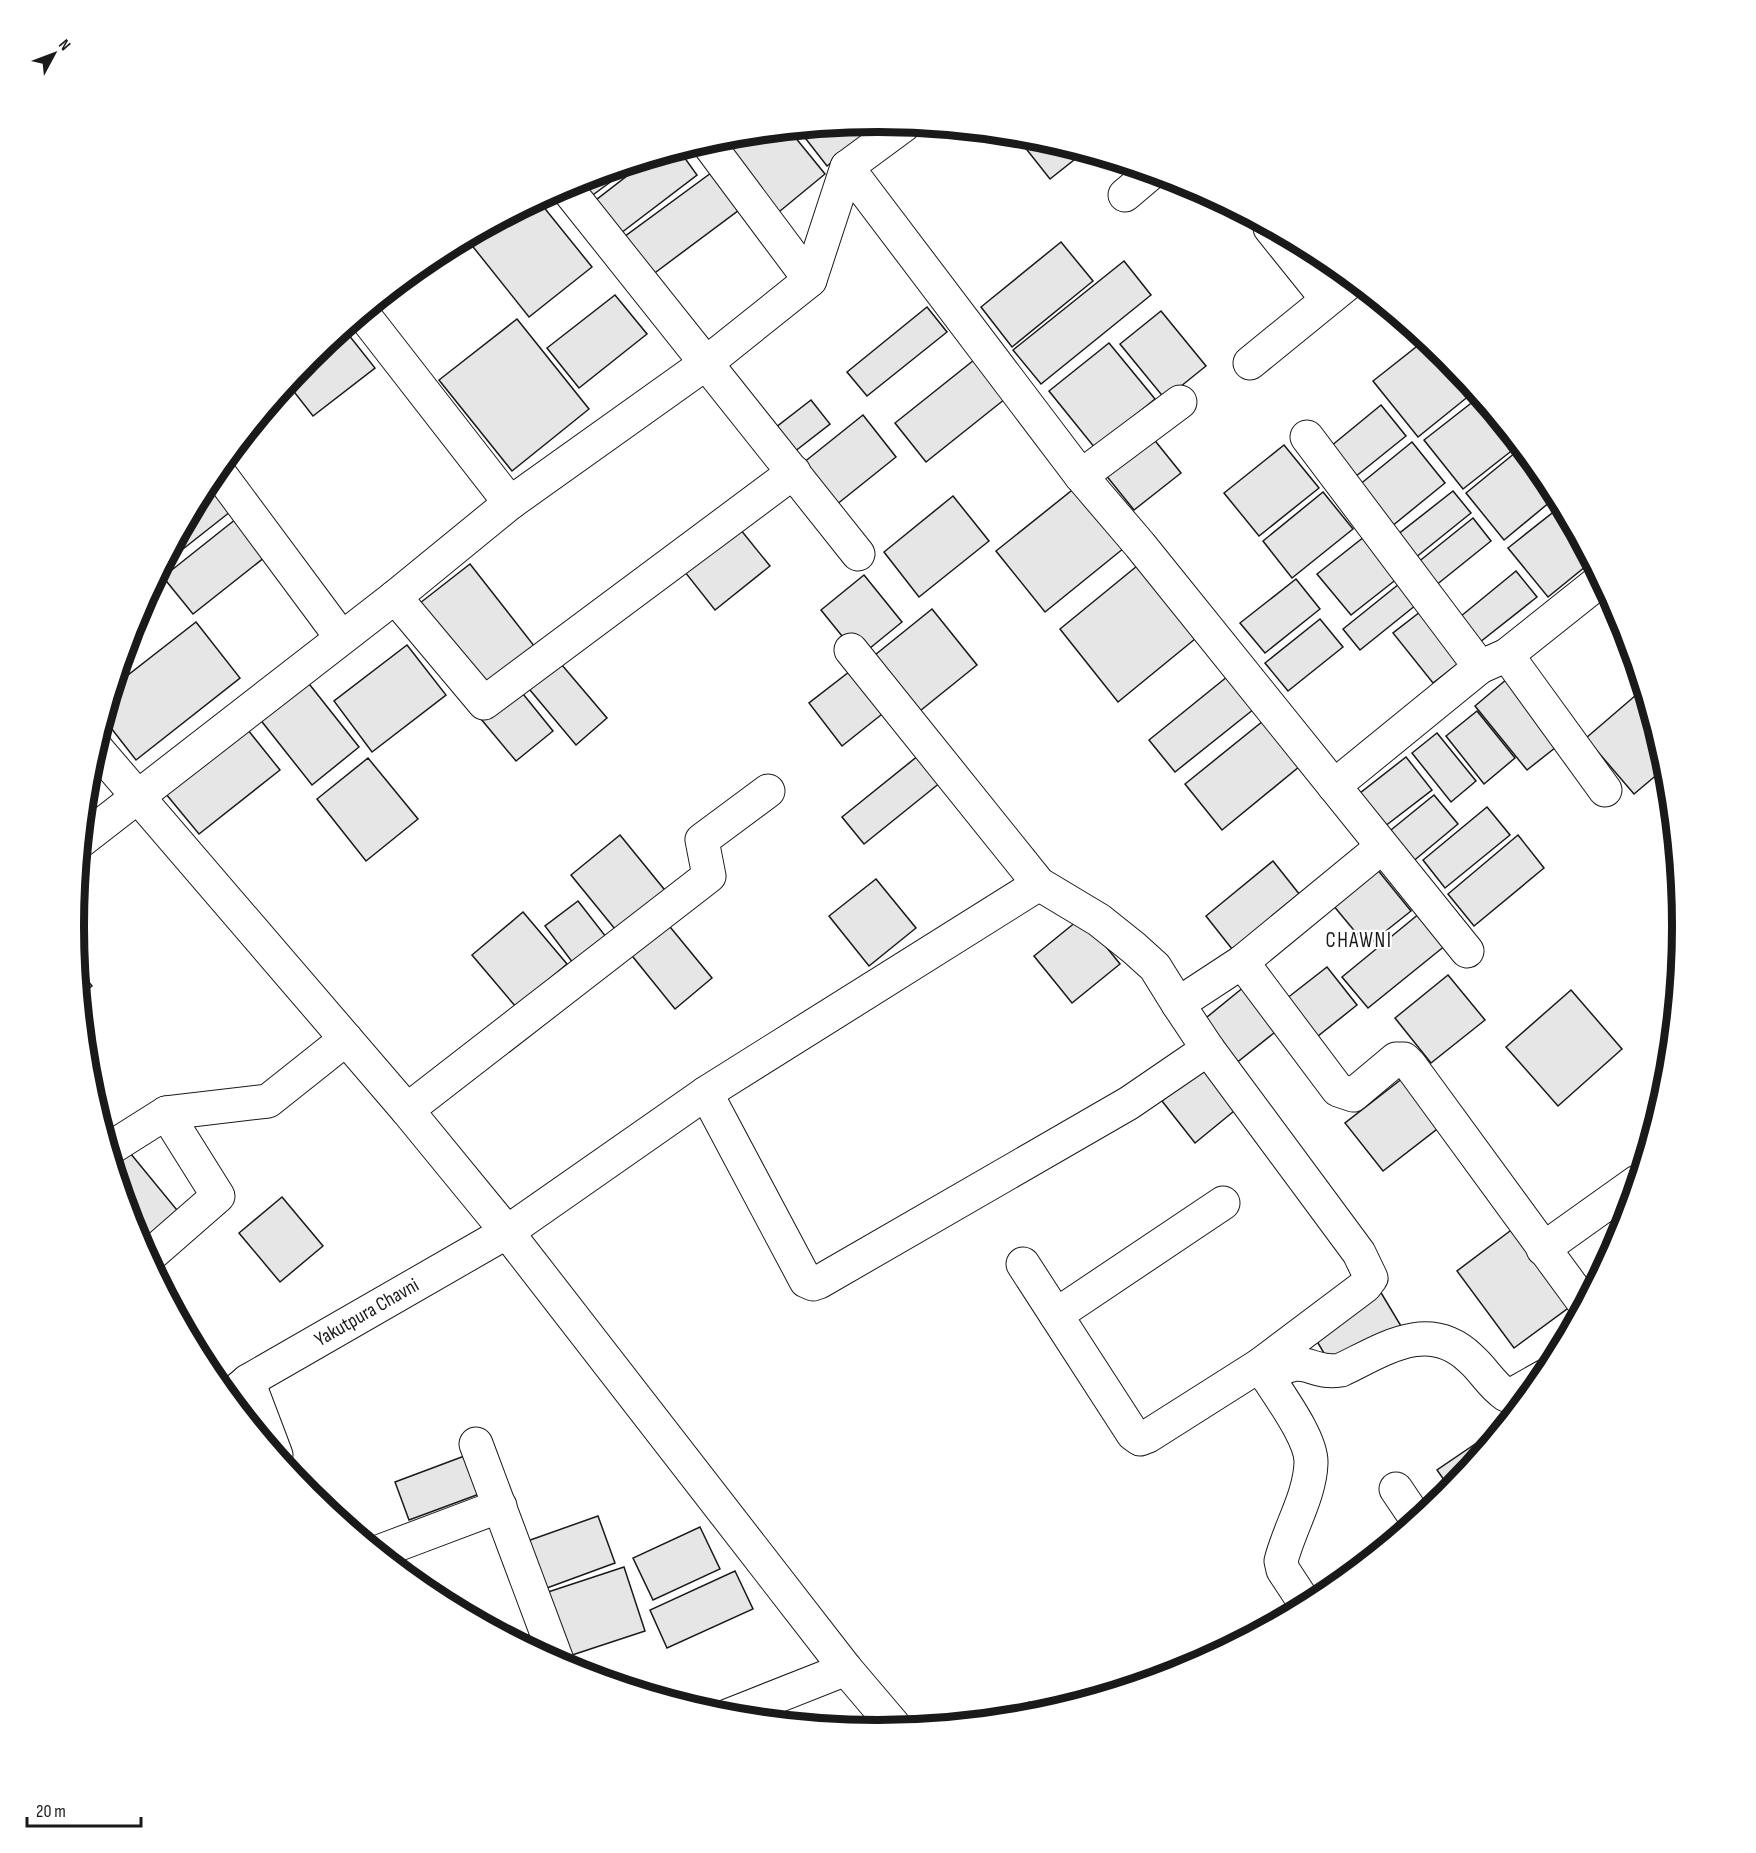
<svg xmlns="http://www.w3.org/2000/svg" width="1756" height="1853" font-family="'Sofia Sans Condensed',sans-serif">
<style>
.building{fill:#e6e6e6;stroke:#1a1a1a;stroke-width:1.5}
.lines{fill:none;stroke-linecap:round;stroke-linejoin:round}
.minor-casing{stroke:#1a1a1a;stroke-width:35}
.tertiary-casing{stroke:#1a1a1a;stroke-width:35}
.minor{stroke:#fff;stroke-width:33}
.tertiary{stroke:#fff;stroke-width:33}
.labels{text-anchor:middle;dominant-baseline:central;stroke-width:4.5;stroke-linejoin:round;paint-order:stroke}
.street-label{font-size:20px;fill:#1a1a1a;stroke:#fff}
.neighbourhood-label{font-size:21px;letter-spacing:1.5px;fill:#1a1a1a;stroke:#fff}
.rim{fill:none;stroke:#1a1a1a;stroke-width:8}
</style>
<rect width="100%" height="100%" fill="#fff"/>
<!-- building -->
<g class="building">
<path d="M853,124L863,137L827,166L799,130Z"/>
<path d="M790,131L825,174L774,216L721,137Z"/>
<path d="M1025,137L1035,138L1084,152L1050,179L1020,141Z"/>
<path d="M679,150L697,175L621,233L596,200L649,159Z"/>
<path d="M635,164L590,197L578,181Z"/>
<path d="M711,173L739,210L652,275L624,237Z"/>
<path d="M538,200L592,267L529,317L470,243L492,225Z"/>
<path d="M1061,242L1093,281L1012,347L981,307Z"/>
<path d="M1124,261L1151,295L1041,384L1013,350Z"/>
<path d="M615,295L647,334L579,388L547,348Z"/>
<path d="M927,307L947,332L867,396L847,372Z"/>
<path d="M1161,311L1206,366L1165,399L1120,344Z"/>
<path d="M517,319L589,409L512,471L439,380Z"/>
<path d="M344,329L375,368L313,416L288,384L309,357Z"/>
<path d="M1425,340L1447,358L1475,391L1418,437L1373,381Z"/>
<path d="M1109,343L1155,399L1095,448L1049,391Z"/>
<path d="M974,360L1005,399L926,462L895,423Z"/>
<path d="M1479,397L1519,445L1463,489L1424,440Z"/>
<path d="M811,400L830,424L794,452L775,428Z"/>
<path d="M1381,405L1406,436L1350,481L1325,451Z"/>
<path d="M863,415L896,457L836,505L803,463Z"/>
<path d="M1148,432L1181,473L1134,510L1101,469Z"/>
<path d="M1412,442L1445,483L1386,531L1353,490Z"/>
<path d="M1284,445L1319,488L1259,536L1224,493Z"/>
<path d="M1521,448L1547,480L1556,497L1504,540L1466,493Z"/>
<path d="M207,483L230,512L164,564Z"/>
<path d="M1081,483L1129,544L1045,612L996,551Z"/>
<path d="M1453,491L1471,513L1410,562L1392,539Z"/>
<path d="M1323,492L1353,529L1292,578L1263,541Z"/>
<path d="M953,496L989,541L919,597L884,552Z"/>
<path d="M1561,506L1591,562L1548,597L1508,548Z"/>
<path d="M241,515L270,553L193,614L163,577Z"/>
<path d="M1473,518L1491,541L1430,590L1412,567Z"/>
<path d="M736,524L770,566L715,610L681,567Z"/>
<path d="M1364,537L1398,578L1351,615L1317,574Z"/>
<path d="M470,564L535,647L486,685L420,603Z"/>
<path d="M1137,566L1195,639L1118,702L1060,629Z"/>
<path d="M1516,571L1537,597L1475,646L1455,621Z"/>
<path d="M864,575L902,622L859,657L821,610Z"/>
<path d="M1296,579L1320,609L1265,653L1240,623Z"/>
<path d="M1399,584L1416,605L1360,650L1343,629Z"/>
<path d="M932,609L977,665L910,719L865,663Z"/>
<path d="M1420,612L1460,662L1433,683L1393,633Z"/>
<path d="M1320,619L1343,647L1288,691L1265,663Z"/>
<path d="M196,622L240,678L136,760L104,719L114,686Z"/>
<path d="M407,645L446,695L372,752L334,701Z"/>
<path d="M556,658L607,718L576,745L525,684Z"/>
<path d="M858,665L891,707L842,746L809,703Z"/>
<path d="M1233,672L1259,705L1175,772L1149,740Z"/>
<path d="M1507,679L1560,744L1527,770L1475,706Z"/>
<path d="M306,680L359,747L312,785L259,718Z"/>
<path d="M519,689L553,731L516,761L481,719Z"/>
<path d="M1643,689L1666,767L1634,794L1586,738Z"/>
<path d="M1477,711L1515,758L1484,784L1446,736Z"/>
<path d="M1268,717L1305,762L1222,830L1185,784Z"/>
<path d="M248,730L280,770L199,834L166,794Z"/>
<path d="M1437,733L1476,781L1451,802L1412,753Z"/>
<path d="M924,751L946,778L864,844L842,817Z"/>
<path d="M1406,757L1432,790L1380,830L1355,797Z"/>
<path d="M368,758L418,819L366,861L317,799Z"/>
<path d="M1434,795L1458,824L1411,863L1386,834Z"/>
<path d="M1487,807L1510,835L1445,888L1423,860Z"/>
<path d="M620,835L668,894L619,934L571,875Z"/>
<path d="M1518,835L1544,868L1474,926L1448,894Z"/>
<path d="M1273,861L1300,895L1232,949L1206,916Z"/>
<path d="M1372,863L1411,911L1367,946L1328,899Z"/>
<path d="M876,879L916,928L869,966L829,916Z"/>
<path d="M578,901L610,942L576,967L545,926Z"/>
<path d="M523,912L567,964L516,1007L472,955Z"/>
<path d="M1420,913L1446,945L1368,1008L1342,977Z"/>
<path d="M1082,917L1120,964L1072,1003L1034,956Z"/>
<path d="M666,922L712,978L675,1009L629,952Z"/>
<path d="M1327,967L1357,1005L1308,1044L1277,1006Z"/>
<path d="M78,969L92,986L80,996Z"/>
<path d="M1448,975L1485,1020L1431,1063L1395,1018Z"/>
<path d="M1250,982L1284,1025L1230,1068L1196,1026Z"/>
<path d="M1571,990L1622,1049L1558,1106L1506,1047Z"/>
<path d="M1206,1065L1239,1107L1195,1143L1162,1101Z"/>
<path d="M1403,1078L1441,1126L1383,1171L1345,1123Z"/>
<path d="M126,1148L186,1221L144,1251L135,1234L112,1159Z"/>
<path d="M282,1197L323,1246L280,1282L239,1233Z"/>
<path d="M1514,1228L1571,1306L1514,1348L1457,1271Z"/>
<path d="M1380,1291L1401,1326L1332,1367L1311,1331Z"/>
<path d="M1506,1423L1451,1490L1437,1470Z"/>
<path d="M467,1455L482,1493L409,1520L395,1482Z"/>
<path d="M598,1516L615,1563L536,1592L519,1544Z"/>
<path d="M700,1527L720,1569L653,1600L633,1558Z"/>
<path d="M624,1567L645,1631L563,1658L542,1594Z"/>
<path d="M735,1571L753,1609L667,1648L650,1610Z"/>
<path d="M532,1634L539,1653L515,1640Z"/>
<path d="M1029,1702L1039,1714L1008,1718Z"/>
</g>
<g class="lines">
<!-- minor casing -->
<g class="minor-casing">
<g id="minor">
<path d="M707,142L810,280"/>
<path d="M847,167L1081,476L1140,545L1467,951"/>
<path d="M565,186L858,554"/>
<path d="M1125,195L1151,173"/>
<path d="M1270,228L1327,299"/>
<path d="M363,314L510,503"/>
<path d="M1250,363L1352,280"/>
<path d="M1307,437L1480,667"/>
<path d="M217,470L341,637"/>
<path d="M1081,476L1180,402"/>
<path d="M395,597L484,703L794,472"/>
<path d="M851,650L1039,884L1099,920L1134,948L1155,967L1178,1004L1242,962L1338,1090L1353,1095L1396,1059H1404L1410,1065L1584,1303"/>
<path d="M1507,655L1605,790"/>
<path d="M1334,786L1480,667L1507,655L1601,580"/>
<path d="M82,840L395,597L510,503L705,364L810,280L847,167L904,125"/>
<path d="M1242,962L1382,847"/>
<path d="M1208,1049L1359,1253L1371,1278L1365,1286L1260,1365C1274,1389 1312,1437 1311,1463C1310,1496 1289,1529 1281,1561L1283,1570L1306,1605"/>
<path d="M706,1093L1039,884"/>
<path d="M407,1110L709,876L702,840L768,791"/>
<path d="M109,1149L166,1113L268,1101L346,1039"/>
<path d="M1543,1249L1637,1182"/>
<path d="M147,1258L218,1196L166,1113"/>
<path d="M1023,1264L1133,1434L1140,1439L1148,1436L1260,1365"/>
<path d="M1056,1315L1223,1203"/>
<path d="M1267,1377C1308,1350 1306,1375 1341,1370C1383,1350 1428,1318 1470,1358C1484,1370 1491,1385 1506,1395L1515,1393L1545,1376"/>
<path d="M248,1381L276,1455"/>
<path id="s1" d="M229,1397L248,1381L507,1232L706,1093L806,1281L813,1284L819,1282L1129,1103L1208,1049L1178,1004"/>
<path d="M476,1444L558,1663"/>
<path d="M1396,1489L1417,1520"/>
<path d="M378,1552L500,1506"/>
<path d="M727,1716L846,1669"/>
</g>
</g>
<!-- tertiary casing -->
<g class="tertiary-casing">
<path id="tertiary" d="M96,748L407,1110L507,1232L846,1669L897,1729"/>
</g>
<!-- minor -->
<use href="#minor" class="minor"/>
<!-- tertiary -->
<use href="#tertiary" class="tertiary"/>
</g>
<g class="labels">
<!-- street labels -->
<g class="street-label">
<text stroke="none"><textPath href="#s1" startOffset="162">Yakutpura Chavni</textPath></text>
</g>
<!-- neighbourhood labels -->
<g class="neighbourhood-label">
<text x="1359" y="940">CHAWNI</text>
</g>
</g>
<!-- crop -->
<path d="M0 0H1756V1853H0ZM84 926a794 794 0 1 1 1588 0a794 794 0 1 1-1588 0Z" fill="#fff" fill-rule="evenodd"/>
<path class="rim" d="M84 926a794 794 0 1 1 1588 0a794 794 0 1 1-1588 0Z"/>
<!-- north arrow -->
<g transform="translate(54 54) rotate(49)" stroke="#ffffff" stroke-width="4.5" paint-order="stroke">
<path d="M0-4.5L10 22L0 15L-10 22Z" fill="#1a1a1a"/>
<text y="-9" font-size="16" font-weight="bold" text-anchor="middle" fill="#1a1a1a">N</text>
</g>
<!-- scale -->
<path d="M27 1817v9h114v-9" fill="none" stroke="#1a1a1a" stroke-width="3"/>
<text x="36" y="1817" font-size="18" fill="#1a1a1a" stroke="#ffffff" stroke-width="4.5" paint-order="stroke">20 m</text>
</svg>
